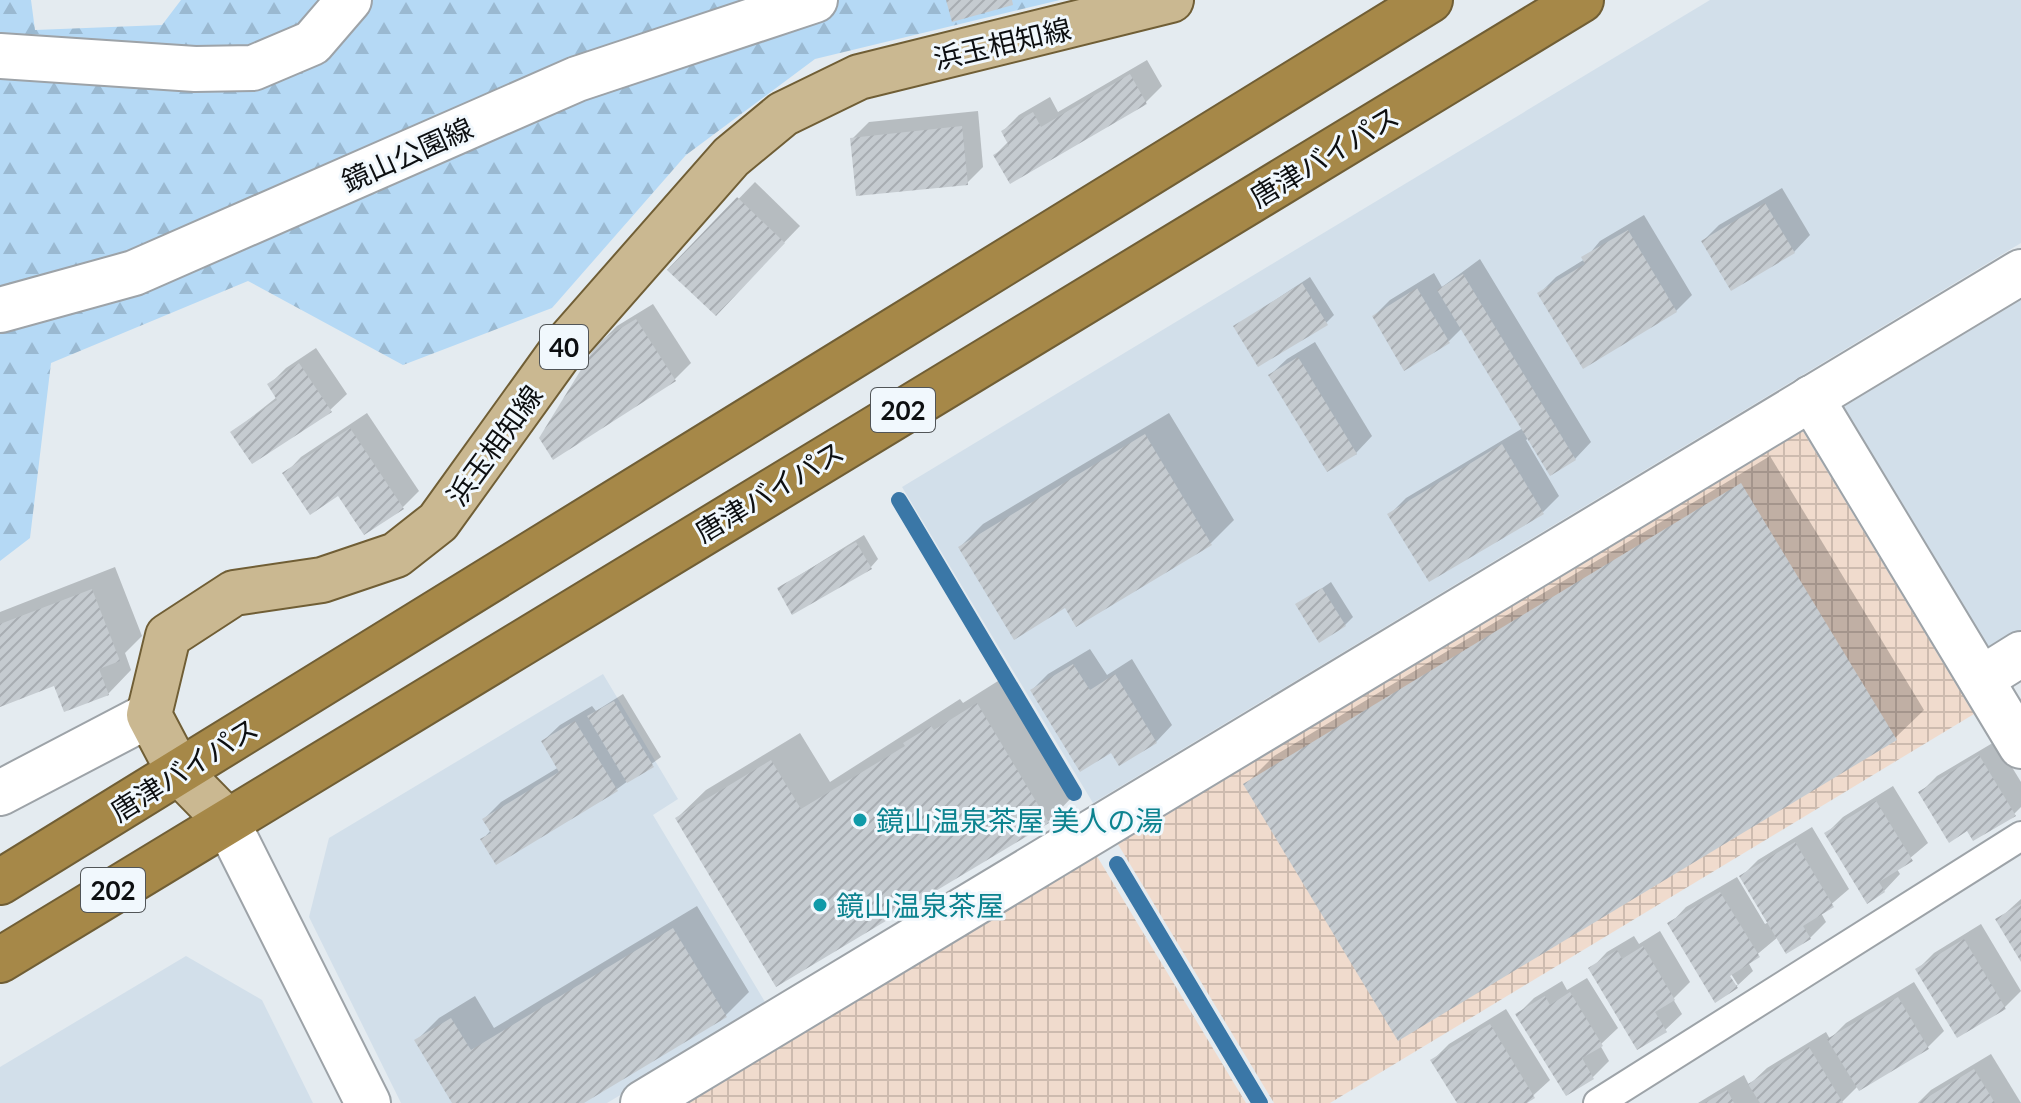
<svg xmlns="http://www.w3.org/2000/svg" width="2021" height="1103" font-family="Lato,'Noto Sans JP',sans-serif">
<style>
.built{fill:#d2dfea}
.industrial{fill:url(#industrial-grid)}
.forest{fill:url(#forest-firs)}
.shadow{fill:#0003}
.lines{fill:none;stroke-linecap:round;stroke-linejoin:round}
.stream{stroke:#3a77a7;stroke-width:16}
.building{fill:url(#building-hatch)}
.lane-casing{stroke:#9da3a8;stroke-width:32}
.street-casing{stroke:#9da3a8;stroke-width:48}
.secondary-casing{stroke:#9da3a8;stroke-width:48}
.primary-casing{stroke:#705e35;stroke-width:48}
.highway-casing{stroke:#705e35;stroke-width:48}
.lane{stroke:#fff;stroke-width:28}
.street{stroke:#fff;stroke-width:44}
.secondary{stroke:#fff;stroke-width:44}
.primary{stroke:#cab891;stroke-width:44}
.highway{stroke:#a68848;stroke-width:44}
.culture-dot{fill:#0f9aa8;stroke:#f1f8fd;stroke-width:3}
.labels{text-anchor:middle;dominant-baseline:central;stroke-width:6;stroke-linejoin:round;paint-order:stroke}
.shield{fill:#f1f8fd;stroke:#515558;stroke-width:2}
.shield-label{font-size:26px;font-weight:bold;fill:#0d0f11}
.street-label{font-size:28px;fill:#0d0f11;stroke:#f1f8fd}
.culture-label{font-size:28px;fill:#0d838f;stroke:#f1f8fd;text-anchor:start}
</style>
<defs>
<pattern id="industrial-grid" width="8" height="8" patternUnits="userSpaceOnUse" patternTransform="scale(2)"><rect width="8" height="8" fill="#f0dbcd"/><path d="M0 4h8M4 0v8" fill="none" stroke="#cdbbaf"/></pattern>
<pattern id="forest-firs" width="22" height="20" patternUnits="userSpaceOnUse" patternTransform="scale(2)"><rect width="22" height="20" fill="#b5d9f5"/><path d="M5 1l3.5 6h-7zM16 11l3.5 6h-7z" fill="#9ab9d1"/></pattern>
<pattern id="building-hatch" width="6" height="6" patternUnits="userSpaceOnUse" patternTransform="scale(2)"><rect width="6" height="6" fill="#c5cbd0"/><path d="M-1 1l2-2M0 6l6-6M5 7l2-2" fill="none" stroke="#a8adb2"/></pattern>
</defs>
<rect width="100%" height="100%" fill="#e4ebf0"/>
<!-- built -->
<g class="built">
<path d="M1710,0H2021V243L1093,803L902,487Z"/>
<path d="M2021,300V632L1988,653L1840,409Z"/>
<path d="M603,674L678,799L653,815L768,1007L607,1103H401L309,917L329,838Z"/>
<path d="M186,956L262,1000L313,1103H0V1067Z"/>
</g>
<!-- industrial -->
<g class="industrial">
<path d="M1801,428L1974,714L1330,1103H1274L1116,841Z"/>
<path d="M1095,853L1246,1103H681Z"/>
</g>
<!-- forest -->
<path class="forest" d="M0,0H31L35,30L162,25L181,0H1060L815,59L686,155L552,308L403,365L248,281L51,363L30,538L0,561Z"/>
<!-- shadow -->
<g class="shadow">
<path d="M1147,60L1162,86L1146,102L1010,181L995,155L1009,141L1003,131L1019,115L1050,97L1058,112Z"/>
<path d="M978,111L983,167L967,183L852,139L869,122Z"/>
<path d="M755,182L800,226L716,313L670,270Z"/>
<path d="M1782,188L1810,235L1794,252L1703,241L1719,225Z"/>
<path d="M1644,215L1692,295L1676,311L1540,293L1556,277L1585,259L1600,241Z"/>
<path d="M1480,259L1591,442L1575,459L1529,438L1526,440L1559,496L1543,512L1390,514L1406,498L1523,428L1462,328L1449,341L1374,316L1390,300L1434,273L1442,287Z"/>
<path d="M1310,277L1334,315L1326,323L1236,326Z"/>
<path d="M653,304L691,363L674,380L600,343L617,326Z"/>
<path d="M1315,342L1372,436L1356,453L1270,375L1287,359Z"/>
<path d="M316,348L347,394L330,410L233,432L277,397L269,385L286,368Z"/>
<path d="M367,413L419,491L403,507L338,493L285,474L301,457Z"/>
<path d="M1169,413L1234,520L1211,543L1077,624L1065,606L960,547L983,524Z"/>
<path d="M1770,456L1924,710L1895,738L1245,785L1274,756Z"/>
<path d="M864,535L878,559L871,567L779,588Z"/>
<path d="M115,567L142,636L125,653L131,670L108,694L55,683L0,705V612Z"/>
<path d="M1331,582L1353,617L1345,625L1298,605Z"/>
<path d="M1090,649L1107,675L1132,659L1172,725L1156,742L1111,751L1032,690L1048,674Z"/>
<path d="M1006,676L1076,793L1048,822L677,818L706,790L800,733L830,782L960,699L963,703Z"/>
<path d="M623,694L661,757L617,789L483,839L491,830L484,819L501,802L559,767L543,741L560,725L592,706L596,711Z"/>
<path d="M1996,741L2021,782V807L2014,814L1968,828L1921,792L1937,776Z"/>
<path d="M1893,786L1928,843L1897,869L1900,874L1884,891L1826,834L1843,817Z"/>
<path d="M1812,827L1849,889L1821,913L1826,922L1810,938L1787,952L1778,937L1748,962L1753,971L1738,985L1726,966L1723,968L1734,985H1738L1715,1000L1670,924L1686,907L1737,877L1765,924L1769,922L1742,876L1758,860Z"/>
<path d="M2021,899V958L1998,920Z"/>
<path d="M697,906L749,992L726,1015L580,1103H454L416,1041L439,1018L475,996L494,1028Z"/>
<path d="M1981,924L2021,991L2005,1007L1918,969L1934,953Z"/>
<path d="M1660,931L1690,982L1673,999L1682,1014L1665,1030L1591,969L1607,952L1634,936L1639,944Z"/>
<path d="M1587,978L1618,1028L1600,1045L1609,1061L1593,1077L1566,1093L1518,1014L1534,998L1562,981L1567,990Z"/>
<path d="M1914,982L1944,1031L1928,1047L1858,1086L1841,1103H1698L1744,1075L1749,1085L1767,1068L1826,1032L1830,1039L1846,1023Z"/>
<path d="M1506,1009L1550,1080L1525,1103H1459L1433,1060L1449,1044Z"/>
<path d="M1991,1054L2021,1103H1918L1931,1090Z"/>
</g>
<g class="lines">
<!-- stream -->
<g class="stream">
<path d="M899,500L1074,793"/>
<path d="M1117,864L1260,1103"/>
</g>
</g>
<!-- building -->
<g class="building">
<path d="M946,0H1012L1013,5L952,22Z"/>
<path d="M1130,74L1147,104L1010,184L993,155L1009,146L1001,131L1033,112L1041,127Z"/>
<path d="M962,126L968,185L856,196L850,138Z"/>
<path d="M737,197L785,243L716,316L667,270Z"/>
<path d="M1765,203L1795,253L1731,291L1701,241Z"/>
<path d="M1628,230L1677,312L1583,369L1537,293L1585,264L1581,257Z"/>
<path d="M1463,274L1576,460L1550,476L1437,290Z"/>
<path d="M1302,283L1328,325L1258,367L1233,326Z"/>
<path d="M1417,288L1450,343L1404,371L1372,316Z"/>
<path d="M636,319L676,381L553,460L539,438L598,342Z"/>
<path d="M1298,357L1357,454L1327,472L1268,375Z"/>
<path d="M299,363L332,412L252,464L230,432L277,400L267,384Z"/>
<path d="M350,428L404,509L364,535L338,496L310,515L282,473Z"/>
<path d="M1145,434L1212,545L1076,627L1065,608L1014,640L958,547Z"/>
<path d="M1502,444L1544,514L1429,582L1387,514Z"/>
<path d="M1741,483L1897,740L1398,1041L1243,784Z"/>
<path d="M856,542L872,569L792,615L777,588Z"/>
<path d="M1322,588L1346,626L1319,643L1295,604Z"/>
<path d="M92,589L120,661L99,669L109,695L64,712L54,686L0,707V624Z"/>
<path d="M1073,664L1090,690L1115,674L1157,743L1119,766L1111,753L1080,772L1030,690Z"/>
<path d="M614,701L654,767L627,783L587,716Z"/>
<path d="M977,703L1049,823L776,987L675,818L771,760L801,809L905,746L903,743L931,726L934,730Z"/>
<path d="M575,721L618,791L496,865L480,839L491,833L482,819L559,772L541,741Z"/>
<path d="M1979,755L2016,816L1973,841L1967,831L1949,843L1918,792Z"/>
<path d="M1876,801L1913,861L1879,882L1885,892L1867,904L1824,833Z"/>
<path d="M1795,842L1834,907L1803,926L1811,939L1786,954L1739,876Z"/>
<path d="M1720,892L1760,957L1730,976L1738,988L1715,1003L1667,923Z"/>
<path d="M2021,904V962L1995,919Z"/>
<path d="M673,928L727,1017L584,1103H452L414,1040L451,1018L471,1050Z"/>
<path d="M1964,939L2006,1009L1957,1038L1915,969Z"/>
<path d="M1643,946L1675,1000L1655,1012L1667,1032L1637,1050L1588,968L1617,950L1622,959Z"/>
<path d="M1570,992L1603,1046L1582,1058L1594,1079L1566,1096L1515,1014L1545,996L1550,1005Z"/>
<path d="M1898,997L1929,1049L1859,1091L1827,1039Z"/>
<path d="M1490,1024L1535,1098L1527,1103H1457L1430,1060Z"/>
<path d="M1809,1047L1843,1103H1760L1748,1084Z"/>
<path d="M1974,1069L1995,1103H1918Z"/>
<path d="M1727,1090L1734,1103H1705Z"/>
</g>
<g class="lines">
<!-- lane casing -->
<g class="lane-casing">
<path id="lane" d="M1598,1103L2021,836"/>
</g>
<!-- street casing -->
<g class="street-casing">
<g id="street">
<path d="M1811,398L2021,746"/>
<path d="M1981,679L2021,654"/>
<path d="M0,793L149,715"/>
<path d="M226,820L368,1103"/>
<path d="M643,1103L2021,272"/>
</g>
</g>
<!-- secondary casing -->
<g class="secondary-casing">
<g id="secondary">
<path d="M0,56L195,69L253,68L312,43L349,0"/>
<path d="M0,310L134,273L577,79L815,0"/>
</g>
</g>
<!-- primary casing -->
<g class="primary-casing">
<path id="primary" d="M226,820L179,772L149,715L168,636L234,593L322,580L396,555L438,522L564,347L731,157L783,114L859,77L1171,0"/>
</g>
<!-- highway casing -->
<g class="highway-casing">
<g id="highway">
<path d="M0,882L1430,0"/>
<path d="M0,960L1581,0"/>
</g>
</g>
<!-- lane -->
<use href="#lane" class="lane"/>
<!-- street -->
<use href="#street" class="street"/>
<!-- secondary -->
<use href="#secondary" class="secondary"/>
<!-- primary -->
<use href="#primary" class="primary"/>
<!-- highway -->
<use href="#highway" class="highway"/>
</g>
<!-- markers -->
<g class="culture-dot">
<circle cx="860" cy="820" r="8"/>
<circle cx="820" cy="905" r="8"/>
</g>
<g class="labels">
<!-- shield labels -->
<g class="shield">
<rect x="540" y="325" width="48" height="44" rx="6"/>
<rect x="871" y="388" width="64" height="44" rx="6"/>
<rect x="81" y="868" width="64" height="44" rx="6"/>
</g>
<g class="shield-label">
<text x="564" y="347">40</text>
<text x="903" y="410">202</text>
<text x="113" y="890">202</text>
</g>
<!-- street labels -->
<g class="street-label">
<text transform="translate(1002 43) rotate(-13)">浜玉相知線</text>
<text transform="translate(407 154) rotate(-24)">鏡山公園線</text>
<text transform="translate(1324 156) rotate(-31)">唐津バイパス</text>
<text transform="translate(494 445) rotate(-54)">浜玉相知線</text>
<text transform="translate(769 491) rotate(-31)">唐津バイパス</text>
<text transform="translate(184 769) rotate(-32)">唐津バイパス</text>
</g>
<!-- culture labels -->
<g class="culture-label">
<text x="876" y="820">鏡山温泉茶屋 美人の湯</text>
<text x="836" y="905">鏡山温泉茶屋</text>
</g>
</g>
</svg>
